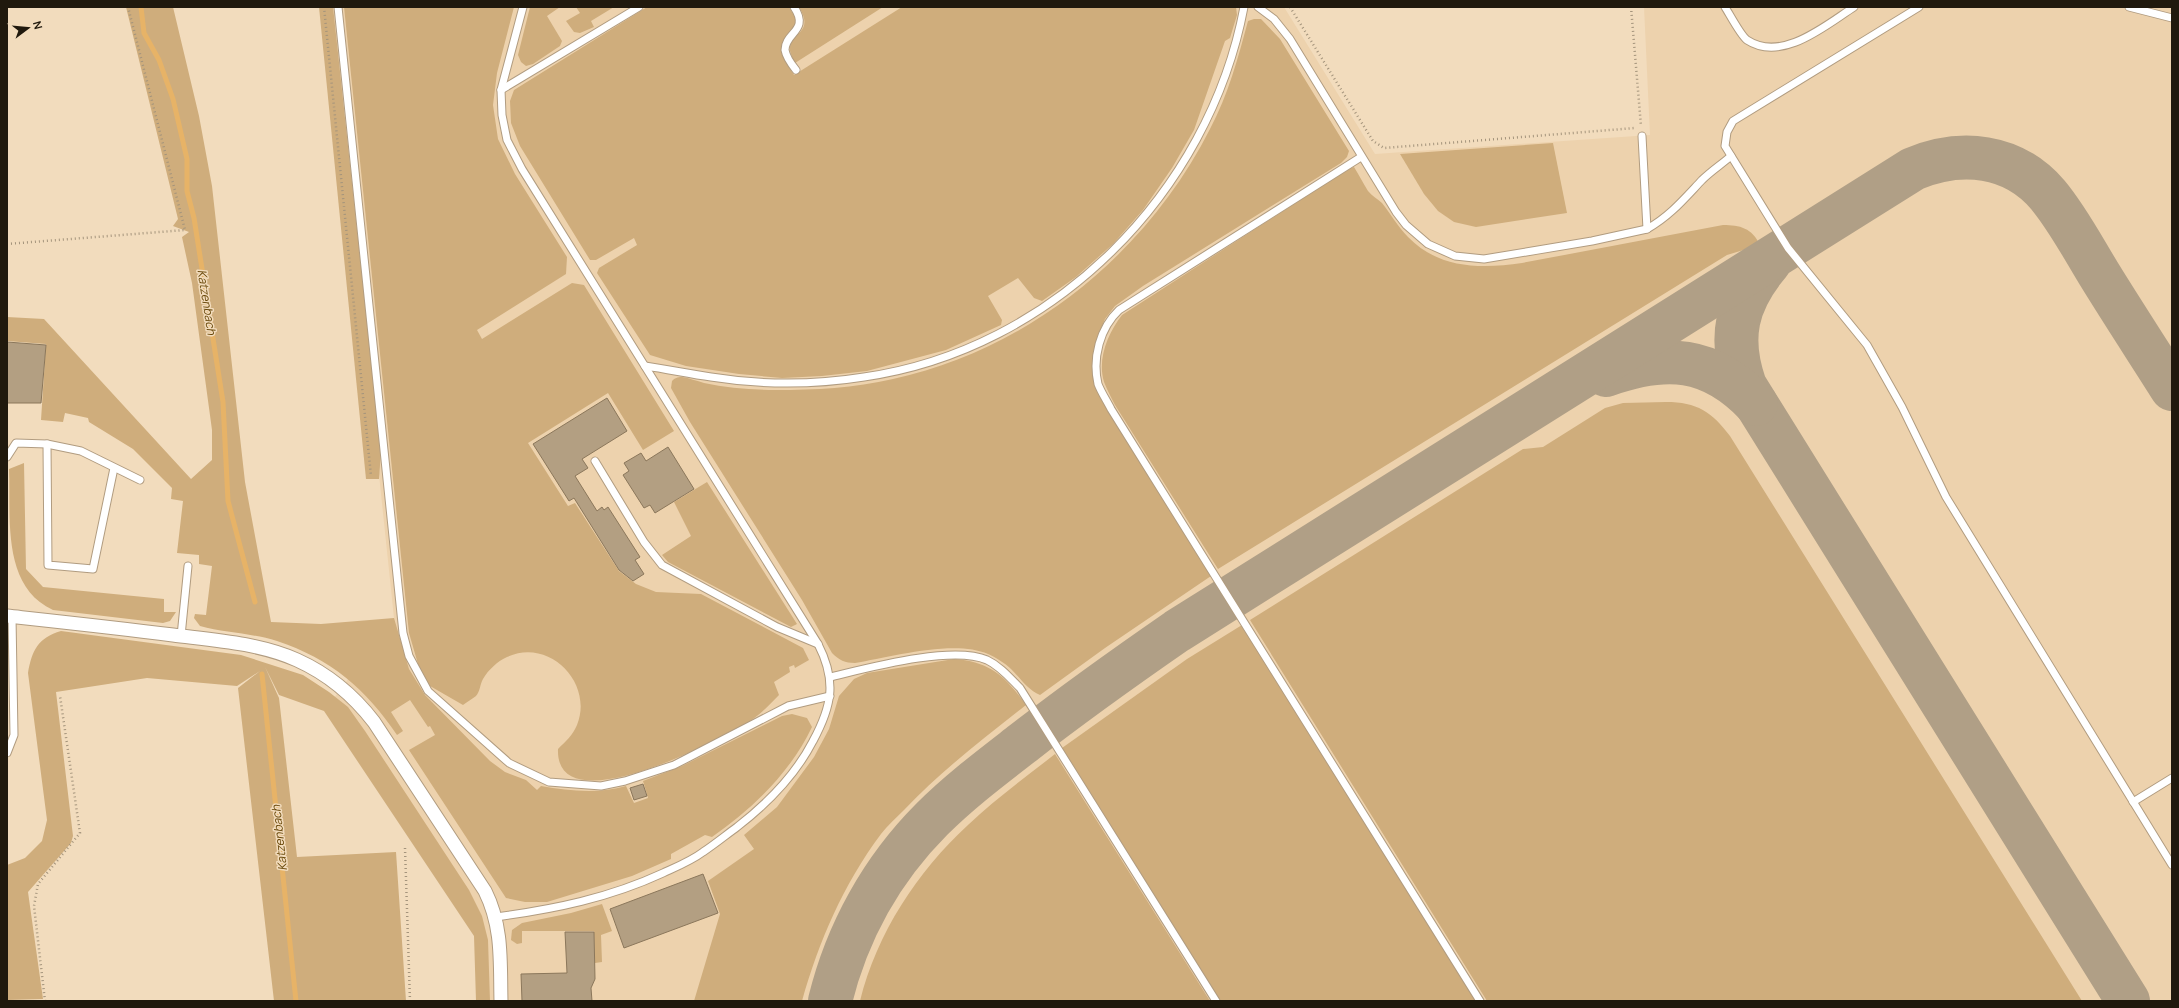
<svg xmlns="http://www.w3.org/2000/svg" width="2179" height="1008" font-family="Manrope,sans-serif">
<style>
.built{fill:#edd2ad}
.green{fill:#cfad7c}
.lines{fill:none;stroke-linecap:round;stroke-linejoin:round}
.stream{stroke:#e7b367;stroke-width:5}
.taxiway{stroke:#b09f86;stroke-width:44}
.building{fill:#b39f82;stroke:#8b775b}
.lane-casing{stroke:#b19c80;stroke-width:9}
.street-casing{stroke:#b19c80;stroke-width:15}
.path{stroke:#a4947c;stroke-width:2.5;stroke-dasharray:1 3;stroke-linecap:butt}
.lane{stroke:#fff;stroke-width:7}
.street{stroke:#fff;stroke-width:13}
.labels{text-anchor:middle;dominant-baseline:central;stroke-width:3;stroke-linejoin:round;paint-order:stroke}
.water-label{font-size:12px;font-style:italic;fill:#69480a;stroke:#f2dcbd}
</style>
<rect width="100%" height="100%" fill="#f2dcbd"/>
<!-- built -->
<path class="built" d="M330,7H1284L1375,154L1650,135L1644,7H2172V1001H478L477,933L325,710L394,618Z"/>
<!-- green -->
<g class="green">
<path d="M126,7H173L199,116L212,186L245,482L271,622L321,624L394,618L409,669L425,695L490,761L505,772L526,780L537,790L541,786C569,791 599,794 626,786L634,803L648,798L643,781L682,766L782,716L792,714L807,718L812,727C790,773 753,808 712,837L705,835L671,854V859L632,876L547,902H525L506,898L409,750L435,735L430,726L428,727L410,700L391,712L403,731L397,735C366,689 331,659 277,641C252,633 225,633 200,626L194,618L195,614L206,615L212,566L199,564V555L177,553L183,501L171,499L172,488L133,449L89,422L88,418L65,413L63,422L41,420L46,344L7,341V317L44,319L191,479L212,460V430L192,283L182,237L189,232L173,226L178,219Z"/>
<path d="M319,7H333L381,451L379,479H366Z"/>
<path d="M344,7H514L497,73L493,105L498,139L515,174L567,257L566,274L477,330L482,339L572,283L584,285L674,431L643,450L608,393L528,443L568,506L575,503L619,571L636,584L656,592L701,594L803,648L809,660L795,668L794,665L789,667L790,672L774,682L779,695C770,704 761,714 750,721C721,740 555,826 558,749C565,742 573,735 577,725C594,683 549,637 507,657C498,661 488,670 483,679C480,684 480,692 476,696C472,699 467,702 463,705L430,686L420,671L409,633Z"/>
<path d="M530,7H560L547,16L562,41L560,46L533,64L526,66L521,62L518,55Z"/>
<path d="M576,7H614L591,21L594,27L580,33L574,32L566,21L580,13Z"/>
<path d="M647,7H789L795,17L797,25C776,49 778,49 794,75L902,7H1236L1237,15L1230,38L1225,41L1194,130L1172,168L1143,210L1113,244L1076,277L1042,301L1034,298L1018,278L988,296L1002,320L1001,325L946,350L867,371L822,376L782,378L739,374L686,366L650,355L597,273L599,268L637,245L634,238L596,260H590L520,146L511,123L510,101L514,90Z"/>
<path d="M799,7H883L795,63C793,58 789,52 790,47C791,32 815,33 799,7Z"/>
<path d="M1254,19H1261L1280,39L1349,151L1347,157L1341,163L1143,286L1115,306L1105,319L1097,338L1093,364L1109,409L1211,576L1105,648L1040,695C1028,690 1021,679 1011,669C1005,663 995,657 988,654C955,639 890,657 855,663C845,663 839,660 832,653L802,600L690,422L671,388L672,381C675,378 677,377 682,377C689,378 697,381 704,383C727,388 752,390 776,390C815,390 854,388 893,379C1030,349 1147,253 1210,129C1228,95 1238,58 1248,21Z"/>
<path d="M1553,143L1567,213L1476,227L1454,222L1438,211L1424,194L1400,154Z"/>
<path d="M1354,167C1359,175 1363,183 1368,191C1372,196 1378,199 1382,203C1391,214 1397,226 1408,237C1439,269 1481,269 1522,263L1723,225C1740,225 1752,228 1760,245L1727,255L1218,569L1115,405C1111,397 1107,390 1104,382C1097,359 1108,333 1122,315L1348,169Z"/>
<path d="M1666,402C1697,402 1712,412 1730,436L2082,1001H1487L1250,620L1523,449L1543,447L1605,408L1623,403Z"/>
<path d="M24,463L26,569L43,587L164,599V612H176L170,621L163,623L53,610C1,586 11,517 9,469Z"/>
<path d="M707,482L797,624L791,627L668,562L662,555L691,536L674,502Z"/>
<path d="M1242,625L1476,1001H1219L1062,748L1187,659Z"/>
<path d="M61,631L241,655L303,675L329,692L348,707L365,731L469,890L482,916L488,940L490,1001H476L474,936L324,711L279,695L265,667L279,698L297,857L396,852L406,1001H274L238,688L260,671L237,686L147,678L56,692L73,836L71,843L28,892L43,999L7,1000V865L25,858L42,841L47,820L28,673C32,650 38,638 61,631Z"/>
<path d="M954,659C991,662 1005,676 1026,705C984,738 941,771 904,810C896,818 887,826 881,834C843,885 819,941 802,1001H694L720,914L708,881L754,849L744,835L777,807L814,757L829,729L839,696L854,679L867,673Z"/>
<path d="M1055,754L1210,1001H860C877,933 917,872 968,825C995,799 1026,777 1055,754Z"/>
<path d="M602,904L612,931L601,935L602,962L595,963L594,931H522V943L517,944L511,940L512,930L522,923L571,913Z"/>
</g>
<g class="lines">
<!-- stream -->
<g class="stream">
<path d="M141,7L144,33L159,60L173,99L187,159V191L194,218L223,402L228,501L255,602"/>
<path d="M262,674L296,1001"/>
</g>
<!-- taxiway -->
<g class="taxiway">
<path d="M1769,263C1736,302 1728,338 1745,386L2128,1001"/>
<path d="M1606,375C1666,354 1710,356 1756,404"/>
<path d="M830,1001C847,932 882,869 932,819C960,791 992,767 1023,743C1073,704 1125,667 1177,631L1913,169C1961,149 2013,154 2048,195C2068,219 2083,248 2099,274C2123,313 2148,351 2172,389"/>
</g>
</g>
<!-- building -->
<g class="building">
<path d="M7,342L46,345L41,403H7Z"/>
<path d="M607,398L627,431L582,459L588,468L575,476L597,511L602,507L604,510L608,507L640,557L635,560L644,574L633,581L619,570L574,498L569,501L533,444Z"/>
<path d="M668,447L694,489L655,513L650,505L644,508L623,475L629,471L624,463L641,453L646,461Z"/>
<path d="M643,784L647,796L634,800L630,788Z"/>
<path d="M703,874L718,913L624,948L610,909Z"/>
<path d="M565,932H594L595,979L591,988L592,1001H522L521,974L567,973Z"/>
</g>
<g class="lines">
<!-- lane casing -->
<g class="lane-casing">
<g id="lane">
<path d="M338,7L403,633L409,656L428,691L509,763L549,782L601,786L625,781L674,765L788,706L830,696"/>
<path d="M794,7C810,31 785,32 785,50C786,56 792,65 796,70"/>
<path d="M1258,7L1274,19L1290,39L1396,212L1406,225L1428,244L1455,256L1484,259L1592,241L1647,229C1670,216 1684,199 1702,180C1711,171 1722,164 1731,156"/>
<path d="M1725,7C1730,15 1741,36 1747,40C1782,63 1826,25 1854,7"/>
<path d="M1919,7L1733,121L1727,132L1725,146L1788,248L1867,345L1902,407L1946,497L2172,865"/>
<path d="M2129,7L2172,18"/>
<path d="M501,90L639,7"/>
<path d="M1642,136L1647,229"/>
<path d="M1361,157L1119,310C1100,328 1092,358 1098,384C1101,392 1107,401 1111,409L1480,1001"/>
<path d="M645,366C667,369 689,374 711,377C761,385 814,385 864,377C1053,350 1209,193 1244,7"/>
<path d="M47,444L48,565L93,569L114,468"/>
<path d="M7,457L16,443L47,444L81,451L140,480"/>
<path d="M595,461L644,542L662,565L777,627L818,644"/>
<path d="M181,636L188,566"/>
<path d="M830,677C868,668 952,645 987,660C1000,666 1010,678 1020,688L1216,1001"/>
<path d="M7,753L14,735L12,617"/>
<path d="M2133,802L2172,778"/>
<path d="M496,917C555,909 609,898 663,873C676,867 691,861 703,852C715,844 726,835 737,827C768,803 795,776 813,741C832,706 837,681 818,644L522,169L507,140L502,115L501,90L523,7"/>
</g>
</g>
<!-- street casing -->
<g class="street-casing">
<path id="street" d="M7,616C62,622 118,628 173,635C213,640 259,643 297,660C328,674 354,696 374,722L485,891C503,927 500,962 501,1001"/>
</g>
<!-- path -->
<g class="path">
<path d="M324,7L371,476"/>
<path d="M1290,7L1373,141L1384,148L1635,128"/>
<path d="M1631,7L1641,126"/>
<path d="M7,244L185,230L128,7"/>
<path d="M405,848L410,1001"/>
<path d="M45,1001L34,906L38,884L80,833L60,696"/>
</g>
<!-- lane -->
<use href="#lane" class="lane"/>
<!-- street -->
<use href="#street" class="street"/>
</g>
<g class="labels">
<!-- water labels -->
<g class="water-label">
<text transform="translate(207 302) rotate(81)">Katzenbach</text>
<text transform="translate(279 838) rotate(-96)">Katzenbach</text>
</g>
</g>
<!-- border -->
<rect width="2179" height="1008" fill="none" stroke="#20190d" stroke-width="16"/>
<!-- north arrow -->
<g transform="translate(28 28) rotate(74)" stroke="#f2dcbd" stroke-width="3" paint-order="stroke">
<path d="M0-3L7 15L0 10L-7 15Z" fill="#20190d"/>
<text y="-6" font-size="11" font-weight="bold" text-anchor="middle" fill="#20190d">N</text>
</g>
</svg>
